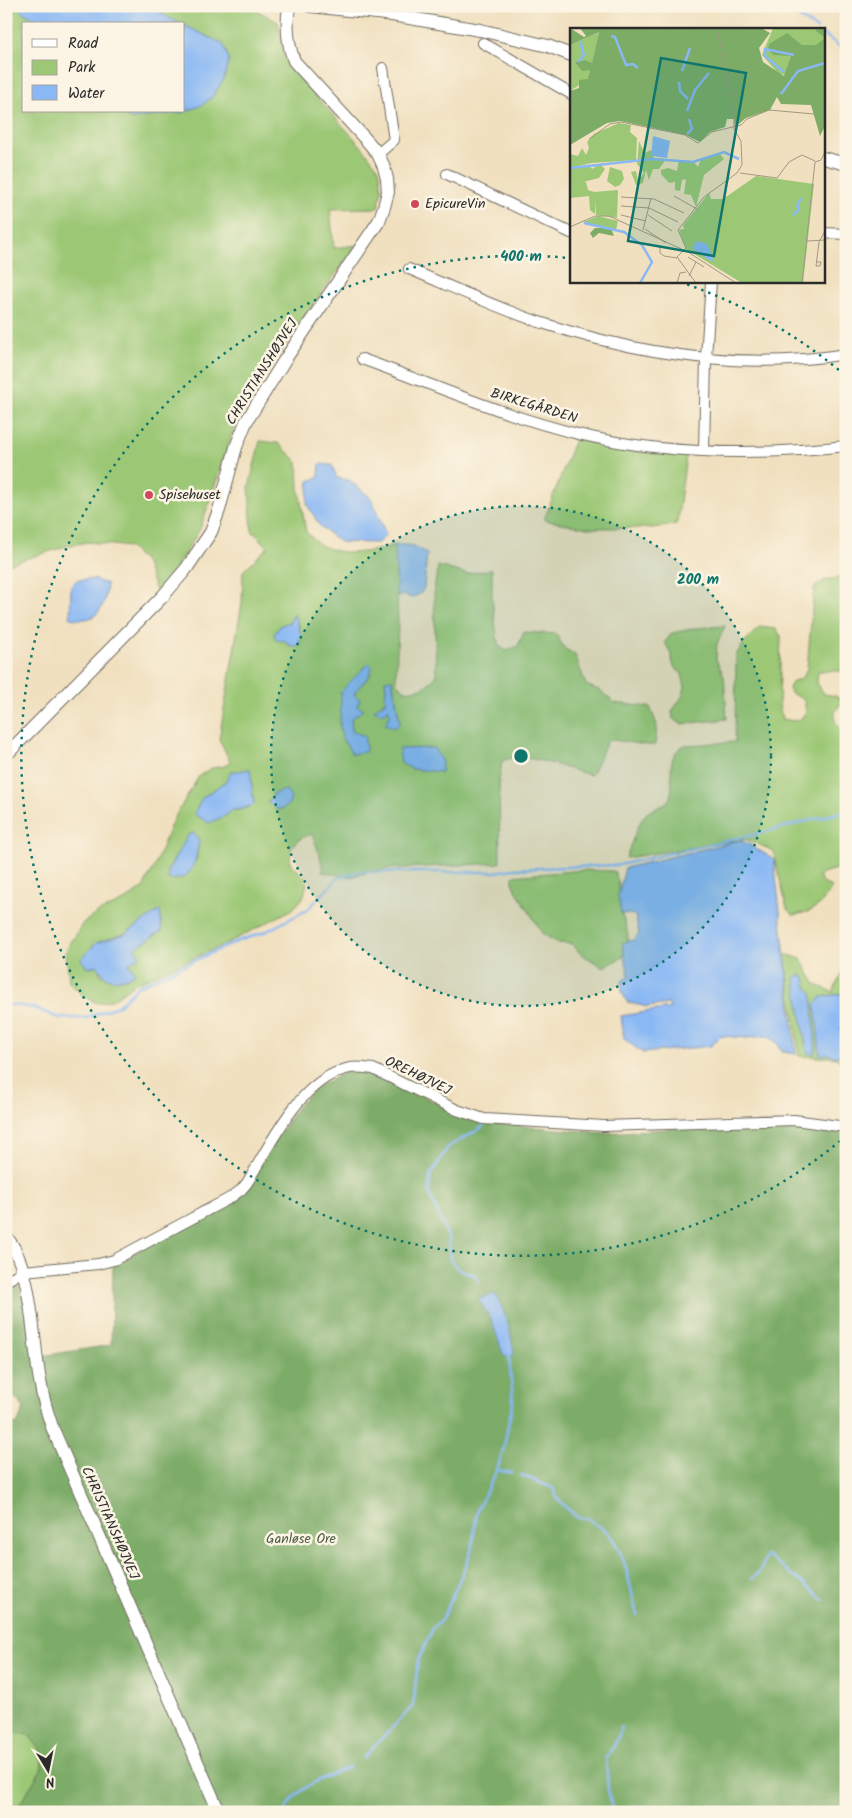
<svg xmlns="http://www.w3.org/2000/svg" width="852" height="1818" font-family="Kalam,sans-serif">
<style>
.green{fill:#9cc876;stroke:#647a50;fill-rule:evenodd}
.forest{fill:#7dac67;stroke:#546c49}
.water{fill:#89b8f4;stroke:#5a7290}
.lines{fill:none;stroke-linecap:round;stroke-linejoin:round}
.stream{stroke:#89b8f4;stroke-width:2.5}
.minor-casing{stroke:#706a5f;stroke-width:12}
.tertiary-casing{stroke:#706a5f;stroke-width:14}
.minor{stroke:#fff;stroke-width:10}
.tertiary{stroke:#fff;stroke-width:12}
.ring{fill:none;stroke:#0f766e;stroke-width:2.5;stroke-dasharray:2.5 5}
.poi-dot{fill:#d1495b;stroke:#fcf5e5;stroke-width:2}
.labels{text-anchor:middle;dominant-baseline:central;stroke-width:5;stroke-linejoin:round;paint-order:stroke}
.poi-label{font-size:14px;fill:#2b2b2b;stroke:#fcf5e5;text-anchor:start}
.street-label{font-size:14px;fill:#2b2b2b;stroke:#fcf5e5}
.park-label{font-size:14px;fill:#4d5a42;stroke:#fcf5e5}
.inset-river{fill:none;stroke:#89b8f4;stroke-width:2.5}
.inset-road{fill:none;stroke:#a19884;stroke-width:1}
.view{fill:#0f766e;fill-opacity:0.15;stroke:#0f766e;stroke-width:2.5}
.inset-edge{fill:none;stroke:#2b2b2b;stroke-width:2.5}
.centre{fill:#0f766e;stroke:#fcf5e5;stroke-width:2.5}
.ring-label{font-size:15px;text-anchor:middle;font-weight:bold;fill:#0f766e;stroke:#fcf5e5;stroke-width:5;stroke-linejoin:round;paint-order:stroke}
</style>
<rect width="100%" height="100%" fill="#fcf5e5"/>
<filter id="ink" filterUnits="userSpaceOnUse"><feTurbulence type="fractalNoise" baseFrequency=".02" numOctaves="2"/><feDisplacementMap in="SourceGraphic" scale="10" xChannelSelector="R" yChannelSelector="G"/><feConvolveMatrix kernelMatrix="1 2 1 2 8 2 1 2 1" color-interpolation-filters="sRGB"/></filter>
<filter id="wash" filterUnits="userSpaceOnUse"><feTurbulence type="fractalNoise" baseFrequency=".0096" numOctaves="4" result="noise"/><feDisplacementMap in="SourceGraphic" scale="20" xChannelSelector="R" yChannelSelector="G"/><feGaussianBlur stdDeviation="1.12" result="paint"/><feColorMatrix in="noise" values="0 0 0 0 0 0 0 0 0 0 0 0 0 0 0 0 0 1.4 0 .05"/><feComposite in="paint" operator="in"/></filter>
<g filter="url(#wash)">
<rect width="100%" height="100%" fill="#f0e0bf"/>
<!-- green -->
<g class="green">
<path d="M6,6H249L278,22L284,57L292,70L362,147L379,169L382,189L378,208L330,209L334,248L357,245L301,321L237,420L200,529L158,596L145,562L129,547L88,542L70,545L6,565ZM24,24H184V111H24Z"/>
<path d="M575,439L631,451L686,456L677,524L652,528H587L544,520Z"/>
<path d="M260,441L278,443L298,462L299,490L306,532C312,537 318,545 325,547C349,557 371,552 395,545L398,620L396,682L406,691L423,688L436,677L434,589L438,566L466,574L492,569V598L498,645L506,651L518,646L524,632L556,634L564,648L575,655L586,685L601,691L614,703L650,707L657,725L655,745C639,746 625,740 608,740L591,775C567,770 525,750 502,761L499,781L500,863L384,869L350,877L323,872L320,855L312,834L303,837L291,846L290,863L305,877L307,883L303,898L293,909L224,945L132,985L112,1000L97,1003L82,995L69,982L66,951L83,923L99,912L124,901L143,888L155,865L172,822L199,776L212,768L225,766L230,761L219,739L242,603L243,571L268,547L252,531L249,487ZM294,615L300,628L292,647L285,641L281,625L290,622ZM369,664L370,676L357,689L354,696L357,706L363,709L351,719L352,731L357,734L349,749C327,716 352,693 369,664ZM392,679L400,723L390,714L388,707L380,704L385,702L386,687L385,681ZM225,782L239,810H232L202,798ZM194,833L199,841L196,861L168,870ZM160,911L135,948L129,963L135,973L101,975L97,964L96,943L125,934Z"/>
<path d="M846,573V671H818L817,683L824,694L836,696L843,701L835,712V722L846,734V864C838,870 828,870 819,875L822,883L832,887C821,906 815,912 793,915L787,909L773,851L746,839L626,858C630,847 638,823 645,815C652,807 669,807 671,794C674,777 664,755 685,745L735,742L736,655L746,640L760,627L776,629L781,636L779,704L782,719L793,721L801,719L806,711L804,700L791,693L789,688L793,681L801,679L807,669L814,588L825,580L842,577Z"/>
<path d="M725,626L717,644L716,659L724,676L727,719L682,724L673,719L672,711L682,697L685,687L682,674L674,667L670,652L665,642L672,633L696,628Z"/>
<path d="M584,870L614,871C621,884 619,896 621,910C623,921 629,930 628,942C628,947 625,952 623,957L603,967L581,954L572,944L557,943L542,933L513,885V876Z"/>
<path d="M785,954L801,959L816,985L833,992L846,963V993L822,997L827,1054L836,1057L841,1053H846V1070L837,1058L799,1056Z"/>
<path d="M6,1733L28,1734L41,1750L42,1768L15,1812H6Z"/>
</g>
<!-- forest -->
<path class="forest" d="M349,1070L372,1071L476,1122L604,1133L764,1123L846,1130V1812H15L42,1768L41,1750L28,1734L6,1733V1419L17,1425L24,1408L8,1390L6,1392V1284L16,1278L41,1356L111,1345L113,1266L246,1186L297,1107L315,1088Z"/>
<!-- water -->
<g class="water">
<path d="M17,6H152L164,15L181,24H44L24,13Z"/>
<path d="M184,25L223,44L229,59L224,79L212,97L202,105L185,112L131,119L111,111H184Z"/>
<path d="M320,464L332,465L337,478L349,480L371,498L386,535L378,543L340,542L320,526L307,504L309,481L319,477Z"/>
<path d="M395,545H410L427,553L424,588L421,593L412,598L404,595L397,597Z"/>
<path d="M94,579L107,584C105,609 97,624 70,618L71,586L77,580Z"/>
<path d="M294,614L301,633L299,645L292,647L285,641L276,640L274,634L281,625L290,622Z"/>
<path d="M369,663L372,667C369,681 360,682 354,695L360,699L357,706L364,709L351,719L352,731L364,736L366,748L365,752L352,754L342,738L340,726L341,691Z"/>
<path d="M392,679L400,723L395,728L385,724L390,714L388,708L384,714L374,710L385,702L386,687L385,680Z"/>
<path d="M434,748L442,762L441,772L412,769L401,763L399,749Z"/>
<path d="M250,769L254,805L239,810H232L227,815L209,823L194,814L202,798L225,782L231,772Z"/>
<path d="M286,790L291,798L289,804L282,809H275L272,804L267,803L275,793Z"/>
<path d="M194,833L199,840C196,860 193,883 168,879V870L188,835Z"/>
<path d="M741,840L774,859L796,1054L783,1052L776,1042L767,1036L747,1038L721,1036L711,1046L643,1053L624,1039L621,1016L670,1008L669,1004L647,1007L627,1002L622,992V981L629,976L622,943L633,940L639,934L635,915L621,913L618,896L625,868Z"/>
<path d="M160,910L162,931L135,948L140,956L129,963L135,973C118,982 106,984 97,965L87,968L81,959L96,943L125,934Z"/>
<path d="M800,975L805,977L807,987L812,993L816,1047L814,1054L807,1053L795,978Z"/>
<path d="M846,993V1027L841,1028L842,1041L846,1042V1053H841L836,1057L827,1054L820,1055L815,1004L822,997Z"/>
<path d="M495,1294C506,1312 511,1333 514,1354L509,1358L503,1354L491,1319L478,1299Z"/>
</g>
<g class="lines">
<!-- stream -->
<g class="stream">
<path d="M777,6L785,8L817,29"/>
<path d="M823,34L846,51"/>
<path d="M6,1005H15L34,1008L59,1018H85L118,1006L138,986L238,941L265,932L307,910L338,878L358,872H495L513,869L619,865L765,832L846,811"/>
<path d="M479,1281L474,1275L458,1269L450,1260L449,1239L429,1193L430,1176L448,1147L481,1128L485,1123"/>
<path d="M497,1470L512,1473"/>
<path d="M521,1475L553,1488L559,1501L578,1518L590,1519C597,1528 603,1527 608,1533C627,1555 630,1588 637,1615"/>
<path d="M752,1579L760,1571L767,1555L824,1600"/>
<path d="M363,1758L412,1707L414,1699L418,1661L433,1628L439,1623L446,1611L466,1565L472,1548L477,1510L497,1470L503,1451L513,1401L509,1358"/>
<path d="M285,1812C295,1786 325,1778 349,1767"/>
<path d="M613,1812L608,1789L606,1759L616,1742L622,1727"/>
</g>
</g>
</g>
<g filter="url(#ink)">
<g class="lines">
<!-- minor casing -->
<g class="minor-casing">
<g id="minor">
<path d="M483,43L571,94"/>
<path d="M378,154L394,140L383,68"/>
<path d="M447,174L571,233"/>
<path d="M823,233L846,234"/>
<path d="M409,269C452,287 495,307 539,322C637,354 743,371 846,354"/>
<path d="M362,359C434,385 504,416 578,434C666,455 756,456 846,446"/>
<path d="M704,451L706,358L711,281"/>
<path d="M6,1281L23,1271L98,1264L114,1260L230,1198L241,1190L247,1183C270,1145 299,1081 346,1069C355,1066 364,1068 373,1069L457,1110L484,1119L604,1126L794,1120L846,1127"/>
</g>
</g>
<!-- tertiary casing -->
<g class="tertiary-casing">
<g id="tertiary">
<path d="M310,6L386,14L480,30L548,46L571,55"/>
<path d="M823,158L846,164"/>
<path d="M6,755L163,596L186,569L211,532L219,510L236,447L246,422L284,361L379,221L384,207L388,192L387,179L384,167L378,154L369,143L294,61C287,42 286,26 289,6"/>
<path d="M6,1237C34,1268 32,1345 41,1386C43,1400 48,1414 52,1427L219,1812"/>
</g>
</g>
<!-- minor -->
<use href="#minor" class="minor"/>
<!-- tertiary -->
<use href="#tertiary" class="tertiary"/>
</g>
</g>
<!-- distance rings -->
<circle cx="521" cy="756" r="250" fill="#0f766e" fill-opacity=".12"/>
<g class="ring">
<circle cx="521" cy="756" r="250"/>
<path d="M846 1136A500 500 0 1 1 569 258M680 282A500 500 0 0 1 846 376"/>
</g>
<!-- markers -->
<g class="poi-dot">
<circle cx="415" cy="204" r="5"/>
<circle cx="149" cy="495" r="5"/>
</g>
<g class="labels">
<!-- poi labels -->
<g class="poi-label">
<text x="425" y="204">EpicureVin</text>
<text x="159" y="495">Spisehuset</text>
</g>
<!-- street labels -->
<g class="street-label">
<text transform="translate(262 372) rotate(-58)">CHRISTIANSHØJVEJ</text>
<text transform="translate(534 406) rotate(17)">BIRKEGÅRDEN</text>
<text transform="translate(418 1076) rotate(26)">OREHØJVEJ</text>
<text transform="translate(110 1523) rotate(66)">CHRISTIANSHØJVEJ</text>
</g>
<!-- park labels -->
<g class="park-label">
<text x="301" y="1539">Ganløse Ore</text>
</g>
</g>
<!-- overview -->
<g transform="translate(570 28)">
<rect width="255" height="255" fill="#f0e0bf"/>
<path d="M203,0L255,1V50L216,72L207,70L205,66L215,47L208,45L192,27ZM29,4L22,36L15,32L6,34L20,42L19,51L0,63V17ZM49,95L61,97L60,104L67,110L66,132L21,135L0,140V126L8,128L12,120L16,127L19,120L17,114L24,106ZM69,113L74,124L71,127L81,122L84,130L96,131L89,141H83L79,152L76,142L73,155L66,157L61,144L66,143L68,153L74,145L67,136ZM150,126L154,131L134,147L126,179L121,167L114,166L116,151L112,152L110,163L105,162V154L99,155L91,146V142L98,140L107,143L109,132L124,134L128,139L131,131ZM30,136L35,141L29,150L13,154H16L18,162L24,164L48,162L47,190L26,187L25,172V186L20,182L19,168L0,170V141L19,137L22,141ZM40,139L52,143L54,151L50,157L45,159L37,153ZM186,148L244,156L233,255H172L116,221L109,202L114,201L113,197L139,165L141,171H153ZM28,188L48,193L46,202L13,194Z" fill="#9cc876"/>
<path d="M0,0L14,9L16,8L10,0H191L200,5L189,20L193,34L214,48L221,28L204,27L198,22L199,16L217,5L232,17H246L255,10L245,2L255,0V98L250,108L241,77L211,76L207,69L200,82L176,90L165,99L164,91H157L155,99L140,104L130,114L116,107L50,93L37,95L0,117V63L9,60V52L18,51L20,42L12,43L5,34L15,32L22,35L29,4L0,17ZM25,200H41L44,208L29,205L23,210L20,205Z" fill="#7dac67"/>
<path d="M83,108L100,113L97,130L81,128ZM127,213L137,216L143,229L142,234L122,220Z" fill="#89b8f4"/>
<path class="inset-river" d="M41,8L45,9L56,37L63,36L68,40M8,34L14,27L10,13M112,43L120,20M214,44L195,28V21L224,27M109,54L110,63L118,71M211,66L228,43L255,35M117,83L125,62L139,45M117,106L122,101L119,91M0,140L82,131L123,134L154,124L169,131M223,187L229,181L227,178L231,170M14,195L54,204L72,217L82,234L70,255"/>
<path class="inset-road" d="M19,111L40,96L51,94L115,107L128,115L142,104L171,97L177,91L199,82L244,86M170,145L207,150L219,134L232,127L245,133M104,168L127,181M51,169L84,171L114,185M51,178L79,180L108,194M51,187L76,193M78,187L102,203M0,199L25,188H39L118,224L166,255M75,201L96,215M73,202L81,170M237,213L255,212M90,219V225L94,228L107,230M118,229L134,239M247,234H251L250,238H246L249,214L255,203M119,248L126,234M107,255L110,245L116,244M126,255L107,229L116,220L108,202L134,169L167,145L172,137L171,113L164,101V84L147,0M232,255L245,134L251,132L255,124"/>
<path class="view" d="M91,30L176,45L144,228L58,213Z"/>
<rect width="255" height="255" class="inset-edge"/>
</g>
<circle cx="521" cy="756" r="8" class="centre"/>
<g class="ring-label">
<text x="521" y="261">400 m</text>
<text x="698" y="584">200 m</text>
</g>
<!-- margin -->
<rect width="852" height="1818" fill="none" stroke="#fcf5e5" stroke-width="25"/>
<!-- legend -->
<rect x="22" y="22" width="162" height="90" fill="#fcf5e5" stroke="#a8a49b"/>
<rect x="32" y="39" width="25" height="8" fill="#ffffff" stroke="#a8a49b"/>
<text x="68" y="48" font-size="15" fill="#2b2b2b">Road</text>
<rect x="32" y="60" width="25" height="15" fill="#9cc876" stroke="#a8a49b"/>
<text x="68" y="72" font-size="15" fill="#2b2b2b">Park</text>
<rect x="32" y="85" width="25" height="15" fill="#89b8f4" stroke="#a8a49b"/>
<text x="68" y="98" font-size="15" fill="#2b2b2b">Water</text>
<!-- north arrow -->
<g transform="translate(48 1770) rotate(170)" stroke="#fcf5e5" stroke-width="4" paint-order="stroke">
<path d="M0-4L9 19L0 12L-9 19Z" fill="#2b2b2b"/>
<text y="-8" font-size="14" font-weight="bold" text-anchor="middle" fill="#2b2b2b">N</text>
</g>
</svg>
